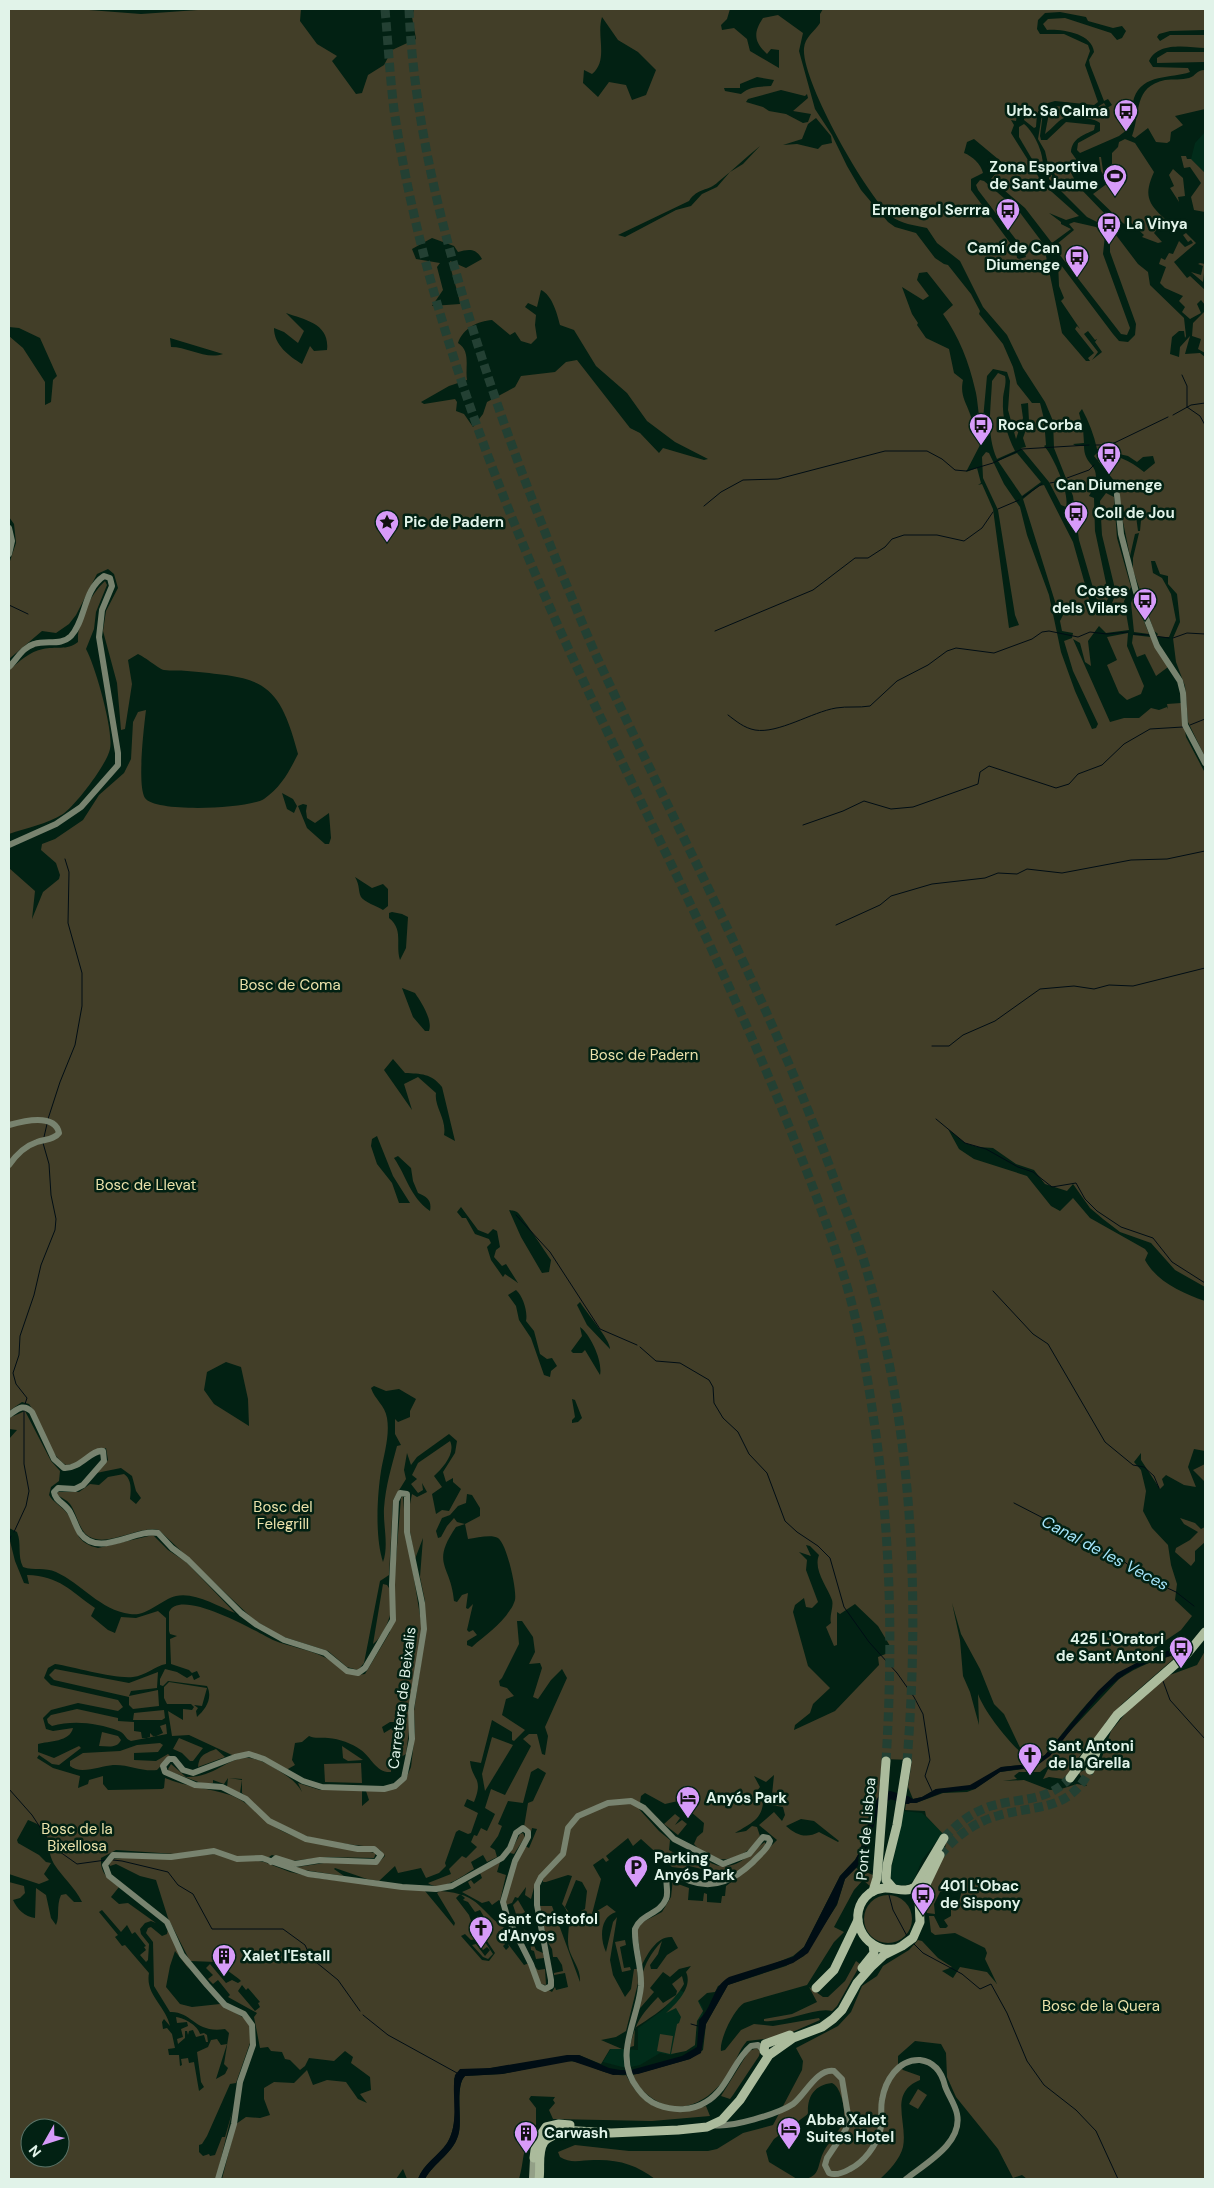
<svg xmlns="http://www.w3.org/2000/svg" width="1214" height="2188" font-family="'DM Sans',sans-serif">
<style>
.built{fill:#012c1a}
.green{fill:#423e28;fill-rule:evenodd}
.water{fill:#000d14}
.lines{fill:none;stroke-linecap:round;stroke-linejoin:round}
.stream{stroke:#000d14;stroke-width:1}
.river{stroke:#000d14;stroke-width:8}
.highway-tunnel{stroke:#234033;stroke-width:9;stroke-dasharray:9 4.5;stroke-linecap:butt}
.secondary{stroke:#78836f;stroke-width:6}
.primary{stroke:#93a087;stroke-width:8}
.highway{stroke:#abbb9c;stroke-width:9}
.labels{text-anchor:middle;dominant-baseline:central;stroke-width:5;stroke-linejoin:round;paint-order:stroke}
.poi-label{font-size:15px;font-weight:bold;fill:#e1f3e9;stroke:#022113;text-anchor:start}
.park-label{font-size:15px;fill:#ebe2ab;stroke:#022113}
.street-label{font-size:15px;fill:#e1f3e9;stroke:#022113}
.water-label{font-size:16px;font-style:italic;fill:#a5e6fc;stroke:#022113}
</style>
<rect width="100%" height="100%" fill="#022113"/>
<!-- built -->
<g class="built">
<path d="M1205,132V173L1191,159L1195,143Z"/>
<path d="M904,1811L922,1813L943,1833L922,1860L914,1880L907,1885H897L893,1882L890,1875Z"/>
<path d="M680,1990L699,2001L703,2008V2015L697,2021L695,2046L671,2055L660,2053L640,2065L631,2067H622L603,2062L611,2048L638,2050V2028L663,2010Z"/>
</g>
<!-- green -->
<g class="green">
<path d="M9,9H76L141,14L212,9H301L300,21L317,44L337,56L332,61L356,94L362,93L368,75L384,65L392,50L416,39L412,17L414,9H730L727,19L721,25L722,30L734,28L747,39L750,51L779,68V50L771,49L767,54C754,42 753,33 763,18L778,15L803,33L799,51L815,109L832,135L847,166L861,190L888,222L895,227L916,233L935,258L944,264L948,265L971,294L980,311L979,314L1003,344L1013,367L1017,384L1032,403H1040L1044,419L1046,445L1044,446C1053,455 1070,494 1066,507L1061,505L1049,482L1021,448L1026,447L1023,438L1029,421L1028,403L1021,404L1023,418L1016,439L1008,410L1010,381L1007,372L993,369L987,376L982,430C978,417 978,399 975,389C969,362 959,337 943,314L953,305L927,272L919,273L917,280L929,296L923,300L902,287L912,314L918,323L917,325L926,338L949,349L954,373L963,380C960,395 965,400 970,414C974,424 976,434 980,445L966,472L977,468L981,483L978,485L982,484L993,509L1009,628L1019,625L1015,615L998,510L983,478L982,457L986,452L989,453L1004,484L1020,507L1027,535L1049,595L1061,652L1075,691L1092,729L1096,728L1098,724L1073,671L1064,641L1072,638L1073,633L1062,631L1060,621L1063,615L1057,608L1023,499L1039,486L1044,485L1073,542L1090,602L1102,610L1111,606L1116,593L1102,535L1100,501L1106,493L1114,497L1117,538L1131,587L1124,601L1129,630L1106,633L1099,626L1088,641L1091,666L1085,662L1080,643L1073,639L1110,722L1124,718H1139L1151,708L1159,710L1167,707L1168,709L1167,704L1181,703L1186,737L1204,771L1205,1287L1175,1270L1151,1243L1120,1232L1103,1219L1090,1208L1073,1184L1067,1191L1045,1184L1034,1170L1016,1164L993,1148L978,1147L965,1143L948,1129L959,1149L974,1159L1027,1176L1051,1206L1060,1211L1073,1198L1090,1218L1145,1249L1148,1253L1145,1260C1157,1282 1182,1293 1205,1301V1451L1194,1449L1188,1467L1196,1487L1184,1485L1166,1475L1162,1479L1164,1485L1160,1489L1141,1460V1453L1134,1462L1141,1470L1146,1491L1143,1511L1152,1528L1168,1545L1171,1565L1177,1584L1175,1600L1192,1616L1181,1630L1153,1649L1154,1655C1102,1676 1080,1713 1045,1755L1029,1764L1002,1767L975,1784L961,1788L936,1789L922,1797L913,1799L908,1787L912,1760L882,1759L878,1802L868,1824L860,1851L855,1860L840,1876L804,1947L793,1956L718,1986L715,1992L707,1993L698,2001L703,2011L697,2021L695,2045L686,2051L671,2054L677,2024L679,2023L681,2017L676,2008L666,2013C677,2003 693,1987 686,1972L691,1966L679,1969L670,1977L663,1972L650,1988L654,1992L635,2014C641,1982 639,1966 662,1941L658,1954L650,1965L651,1969H657L667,1955L678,1948L672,1937C657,1936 648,1953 642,1965L637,1931L639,1924L662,1912L671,1897L673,1879L678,1884L689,1888L688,1900L703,1901L704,1893L707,1894V1902L721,1903L722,1896H725L726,1886L746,1871L777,1840L759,1825L774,1812L782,1821L785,1815L783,1807L771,1805L774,1775L766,1782L754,1776L760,1787L757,1791L760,1798H763C764,1819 751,1823 735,1833L746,1831L752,1826L757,1827L760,1836C756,1841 752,1848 747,1851C727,1864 709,1862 694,1844L697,1837L703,1832L704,1823L678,1801L665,1804L645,1793L641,1796L639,1809L659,1831L670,1840L669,1850C687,1860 687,1856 703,1860C709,1861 715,1866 721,1866C741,1868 752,1850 765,1842V1845C751,1860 736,1881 713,1880V1874L706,1873V1870L689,1866L688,1869L672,1867L641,1839L633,1846L628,1838L606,1856L609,1860L606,1862L603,1858L593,1865L601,1879L592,1914L607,1905L616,1912C599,1917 600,1940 606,1952L613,1922L617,1917L610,1960L613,1975L625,1997L631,1989L634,1969H637L638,1983L626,2031L616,2037L601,2040L622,2049H610L601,2064L579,2055L457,2073L454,2079C456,2098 457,2125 448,2142C440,2156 423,2164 418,2179H407L403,2169L396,2179H222L236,2124L246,2117L260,2118L270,2115L264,2099V2088L274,2082L294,2083L307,2070L313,2085L327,2080L346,2082L358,2099L367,2103L360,2094L371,2090L370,2077L351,2063L353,2057L345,2051L334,2061L309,2058L305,2066L300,2070L290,2060L285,2059L282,2052L271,2051L268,2047L260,2048L254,2017L257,2013L228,1997L230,1995L218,1980L213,1984L208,1979L213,1975L206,1968L210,1964L226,1983L232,1980L238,1983L241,1981L239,1979L216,1962L190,1961L168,1918L156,1880L140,1876L116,1864L110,1866L109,1864L113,1859L122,1858L217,1854L264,1862L290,1872L316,1878L425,1891L454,1926L455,1923L437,1893L440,1891C483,1894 478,1912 508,1930L505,1932L502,1929L498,1932L505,1944L503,1946L506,1950L509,1947L508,1944L524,1965L529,1963L535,1982L552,1992L555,1987L556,1990L568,1987L565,1973L554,1975V1973L563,1971L562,1965L557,1957H553L552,1949L546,1939L540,1906H552L580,1982C581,1969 572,1960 569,1949C565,1933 575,1918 562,1904L572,1876L568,1875L546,1882H543V1880L535,1884L531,1899L525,1895L526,1887L518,1898L515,1897L512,1903L506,1905L505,1901L518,1860L525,1846L529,1848L537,1829L532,1828L531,1832L524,1827L528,1803L533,1801L546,1773L538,1768L531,1772L523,1803L508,1801L498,1824L502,1826L498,1836L490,1847L495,1850L497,1857L487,1862L483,1855L471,1862L474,1869C462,1876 441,1893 428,1883L451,1874L449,1869L462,1856L466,1858L477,1847L471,1842L474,1835L477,1836L481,1828L487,1831L495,1814L485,1808L491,1789L505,1795L531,1746L523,1739L529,1734H537L542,1754L545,1755L548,1736L545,1727L567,1678L562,1669L551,1680L538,1699L533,1697L542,1668L540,1663L529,1664L535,1652L533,1637L522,1621H517L519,1644L502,1678L499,1681L500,1686L507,1688L514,1696L506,1699L502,1715L525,1730L514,1741L512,1740V1732L492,1720L481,1763L470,1761C472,1781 484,1777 474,1802L467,1799L464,1806L478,1813L471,1833L468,1834L459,1830L456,1832L445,1863L446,1866L439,1873L426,1878L421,1868L398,1873L395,1866L379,1881L367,1879L335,1868L334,1869L344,1876L291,1868L324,1863H378L385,1856L380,1850L373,1847C337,1843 298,1840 268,1817C259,1810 251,1800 242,1793V1779L229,1778L242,1780L240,1793L227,1787L228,1778L224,1784L213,1780V1783H201L169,1771L168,1769L171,1764L186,1777C226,1778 232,1740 276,1769C287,1776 295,1780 302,1792L298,1783L320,1790H362V1806L369,1800L366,1791L405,1781L411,1767L415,1733L414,1711L425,1635V1601L420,1577L423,1538L415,1559L409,1526V1509L412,1494L417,1497L427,1492L422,1483L423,1490L418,1493L411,1484L417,1479L412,1475L418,1463L450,1441C456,1453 443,1468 434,1476L442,1487L432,1494L436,1514L442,1510L449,1511L461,1489L453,1482V1478L446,1482L443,1472L455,1453L457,1441L449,1434L417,1457L411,1465L407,1453L404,1470L406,1479L393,1500L389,1575L380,1581L364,1663L358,1670L347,1667L328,1651L281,1636L254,1620L159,1530C140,1525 109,1547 90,1537C79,1532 77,1513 70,1504C67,1500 62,1498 57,1495L58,1492H79L90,1484L99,1485L108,1477L124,1474C132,1479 131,1491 130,1499L136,1504L141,1498L136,1491L132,1476L121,1468L96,1473L108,1460L106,1448C91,1452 81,1464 66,1465C46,1452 43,1423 29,1404L22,1402L9,1411V868L35,891L32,919L43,892L59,879L60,875L56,863L41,850L42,844L55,839L83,820L99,795L124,773L131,759L133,722L138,712L146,710C144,727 137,786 145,798C155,813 248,809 264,799C281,787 289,772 298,754C278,677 260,678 187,671C179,670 171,671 164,670C159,669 145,657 138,654L128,660L132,684L125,729L121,730L117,683L103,631L106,611L118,588L114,574L108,569L97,574L76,615L69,624L56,633L42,631L9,659V564L16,543L14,524L9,517V336L23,348L45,382V405L51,402L53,380L57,376L40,338L19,328L9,327ZM602,17L618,40L638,52L656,70L646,95L632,100L626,85L609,82L598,97L583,83L584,70L592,74C609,60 596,36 602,17ZM757,77L774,80L771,86C760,87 750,86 741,94L725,91L724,88H740V84ZM781,90L805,96L807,94L808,98L793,111L811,114L808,122L803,123L786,114L769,111L763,107L746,102L748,99ZM816,118L831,136L832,143L822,145L818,149L797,144L783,145L802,139L808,124ZM760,146L743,164L730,172L717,187L702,194L691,206L676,210L625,237L618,235L689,201C698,187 708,192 718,182C733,170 745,158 760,146ZM432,238L454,246L458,252C469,249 476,248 482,259L466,268L450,261C451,276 458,289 460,304L432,306L443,290L437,267L440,263L416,259L412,249ZM541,290C552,295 557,313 560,325L574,330L596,366L627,393L647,421L675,442L708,459L704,460L663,448L659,453L640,433L630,428L577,360L566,362L555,372L521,376L515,387L487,402L483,414L473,427L464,414L456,411L457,402L455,399L424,404L421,402L449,386L467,380C465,367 471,351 458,343C463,328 478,321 492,320L510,335L515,332L521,341L531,344L537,338L535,325L536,315L525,307L528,303L537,307ZM286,313C306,320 330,324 327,350L314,351L310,346L302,364C289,356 274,345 274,328L284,332L298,343L304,331ZM170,338L223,354C206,360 188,347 171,347ZM282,793L293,799L297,806L294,813L287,809ZM303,804L307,805L306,811L307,818L315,823L329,813L331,838L329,844H325L307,828L298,806ZM355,877L372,888L383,884L388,889V906L383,910C377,906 364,902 361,897C358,891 360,885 355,877ZM392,912L402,914L408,917L406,948L400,960C395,944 404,930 389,918V913ZM402,988L415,993C421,1002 433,1020 429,1031H425L413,1017ZM393,1059L405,1073C421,1074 431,1073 442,1087L455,1141L444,1135C447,1119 434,1107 436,1093L418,1077L404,1084L412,1110L384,1070ZM377,1136L393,1176L410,1203H399L392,1183L377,1164L371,1146L372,1139ZM398,1156L411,1168L413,1181L418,1193C427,1197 432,1200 430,1211C410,1197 407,1177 394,1158ZM461,1207L478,1230L488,1234L493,1229L497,1231L500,1247L496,1250L494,1257L502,1266L506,1264L518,1283L505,1274L503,1277L491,1260L487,1247L491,1243L489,1239L475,1234L466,1218H462L457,1212ZM509,1210C511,1211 514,1210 517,1212C520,1213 546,1253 551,1260L549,1272L542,1273L521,1237ZM516,1290C523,1296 528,1312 526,1321L534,1331L540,1354L547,1359L552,1358L557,1366L551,1371L550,1377L544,1375L531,1338L519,1320L516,1306L508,1295ZM580,1302C586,1312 611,1341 610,1349L587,1325L577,1305ZM580,1327C591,1335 603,1362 600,1375L585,1350L582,1353H573L571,1351L582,1336ZM226,1362L241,1367L248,1399L249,1426L214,1404L204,1390L207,1372ZM374,1386L386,1391L399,1389L416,1399L410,1411V1417L398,1422L395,1419V1434L401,1445L397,1446C391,1469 386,1484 384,1508C383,1526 389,1545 383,1562C375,1537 377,1497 381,1471C384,1454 390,1435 387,1418C385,1405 375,1400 371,1388ZM572,1399L575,1400L582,1418L578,1422L572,1423V1420L575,1417ZM467,1494L472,1495L480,1508V1516L465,1524L457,1522L454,1518L447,1526L441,1537L438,1538L436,1531L442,1518L450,1515L458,1506L466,1503ZM465,1524L468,1539C477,1538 491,1534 498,1538C507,1544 517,1590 515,1600C514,1603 512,1608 510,1610C500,1626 485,1635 472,1647L467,1645V1641L477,1635L473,1630L469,1632L467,1630L473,1604L468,1609L466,1608L468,1593L462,1595L457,1602L454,1601C451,1564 430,1565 456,1527ZM806,1545L810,1546L819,1555C813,1570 827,1586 832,1600C834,1606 829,1616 831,1623L826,1627L834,1646L837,1645V1612L840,1614L855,1604L878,1626L893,1651L878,1657L879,1665L835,1711L794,1730L795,1725L810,1713L813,1704L830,1688L808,1666L793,1612L795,1605L804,1598L806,1607L812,1608L818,1602L806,1570L807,1560L799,1552L811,1556ZM952,1603L961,1634L980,1669L994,1704L1004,1714L1023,1754C1009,1743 984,1711 978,1694L979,1725L970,1692L963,1676L960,1640ZM801,1819L814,1821L839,1841L838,1842L819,1832C806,1839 796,1835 786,1826ZM576,1880L582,1882L587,1891L585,1909L581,1911L578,1925L565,1907ZM460,1894L465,1898L463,1900L468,1902L475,1912L480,1910L487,1922L478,1928L479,1938L487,1937V1941L495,1953L489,1961L482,1960L461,1936L465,1934L471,1940L477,1939L469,1915L456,1898ZM242,1985L246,1990L248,1988L260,2002L258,2003L260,2007L255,2011L238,1991Z"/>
<path d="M823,9H1205V30L1170,31L1159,34L1157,37L1160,41L1170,35H1205V48C1188,47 1158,41 1149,61L1153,67L1188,68L1190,72C1171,79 1143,73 1134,98C1131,108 1133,119 1128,129L1119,136L1080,153L1077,150L1078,143L1100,131V123C1095,119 1090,119 1084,118C1060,113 1062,120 1045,134L1050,108L1055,106L1094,109L1104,103L1107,108L1112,105L1108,99L1104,101L1090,65L1089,60L1094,52C1092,33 1061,29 1047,30L1043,24L1048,19L1065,18L1111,33L1117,40L1122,38L1126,31L1122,26L1113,28L1088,21L1086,17L1060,12L1045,13L1038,20L1037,29L1040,34H1064L1088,45L1090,51L1085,65L1098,102L1094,105L1055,101L1048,103L1043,113L1040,136L1041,140H1047L1066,122L1095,125L1094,130C1084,135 1072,138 1071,152L1076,159L1070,171L1078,186L1107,216L1099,223L1087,217L1049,179V172L1055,179L1057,178L1048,164L1045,151L1038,139L1044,102L1037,114L1036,127L1034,128L1024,120L1025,113L1021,112V117L1017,116L1016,121L1011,120L1014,125L1011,133L1043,184L1079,216L1066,220L1049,213L1061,222V224L1071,229L1052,243L1025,208L991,179L1004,164L974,139L967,142L964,153C972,156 981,164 983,173L971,179V190L1016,251L1017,258L1019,259L1026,257L1024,250L978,190L976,185L980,180L984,181L1018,210L1048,250L1046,256L1062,333L1086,361H1090L1088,358L1094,353L1075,329L1077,326L1080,329L1061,301L1064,298L1059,286L1058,261L1113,334L1119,341L1128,342L1135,335L1136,324L1110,252V242L1116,235L1138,264L1148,272L1150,285L1184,318L1186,336L1185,338L1184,331H1179L1172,337L1170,354L1179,357L1180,347L1190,336L1185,354L1200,353L1205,357V757L1188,722L1185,686L1176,662L1173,638L1180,622L1177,594L1168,584V576L1160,574L1155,561H1151L1153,573L1162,578L1171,594L1176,620L1169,637H1156L1158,634L1154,631L1133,570V558L1139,533L1135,534L1130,556L1122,517L1136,516L1138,531H1140L1142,509L1122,512L1116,483L1094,456L1097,453C1116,454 1129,460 1144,472L1155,463L1153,456L1143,457L1137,462L1128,456L1097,449C1094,435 1089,422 1082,409L1079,413L1083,428L1084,443L1073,444L1076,446H1084C1084,470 1107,462 1089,496L1094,498L1095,531L1109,597L1106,602H1100L1096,598L1079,540L1073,496L1054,448L1053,421L1045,402L1023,368L1007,335L983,307L960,261L937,243L927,228C914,225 901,224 891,216C866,195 801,80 804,48C805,37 814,32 820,23V14ZM1088,331L1095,340L1097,339L1095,342L1102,352L1092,360L1098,352L1084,334Z"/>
<path d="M1167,52H1205V62L1157,63V58Z"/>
<path d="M1205,70V109L1175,116L1183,125L1171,132L1170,141L1167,143L1156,142L1148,128L1135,138L1132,136C1141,112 1133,87 1165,80C1173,79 1182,80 1189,78C1196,76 1196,70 1205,70Z"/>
<path d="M1024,124C1035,133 1046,157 1042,172L1039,171L1019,137V127Z"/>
<path d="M1125,139L1135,143L1154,172C1144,194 1147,203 1165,219L1154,233L1162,242L1158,243L1142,237L1144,235L1129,221L1126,225L1123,223L1093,194L1108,183L1101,171L1099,157H1101L1103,171L1110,181L1117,176L1112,164V153L1118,147L1119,142Z"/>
<path d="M1181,156H1186L1187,159H1191L1205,173V212L1194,210L1191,197L1201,183L1190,167L1184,168Z"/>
<path d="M1173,169L1183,178L1185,196L1178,197L1179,202L1170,188L1174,186L1169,175Z"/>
<path d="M1074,222L1096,227L1105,235L1103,254L1130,328L1127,335L1121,334L1056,250L1057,244L1074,230L1069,224Z"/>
<path d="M1186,233L1196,243L1174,262L1187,278L1190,276L1205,290V305L1201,300L1197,304L1201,313L1190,319L1182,312L1185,307L1179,301L1183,296L1165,288L1160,283L1166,267L1159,264L1161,258L1165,260L1169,253L1173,254L1179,241L1185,247L1193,243L1191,240L1188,242L1183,235Z"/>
<path d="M1200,263L1205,264L1203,282L1191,272L1201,275L1203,266L1198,264Z"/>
<path d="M1205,311V353L1198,349L1201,339L1192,336L1193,323Z"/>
<path d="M998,373L1005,376C1007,384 1003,392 1003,400C1002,418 1007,435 1015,451L997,459C986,434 991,408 992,381Z"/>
<path d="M1017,453L1041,482L1022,496L998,461Z"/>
<path d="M105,581L107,585L96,612L94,629L86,649C95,665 114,731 110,749C107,764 76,805 63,814C47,824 26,828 9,834V670C19,662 30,651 43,649C55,646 67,651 78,642C77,621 90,595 105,581Z"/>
<path d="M1133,598L1135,599L1149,634L1134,632L1131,603Z"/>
<path d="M1128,633L1127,646L1144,686L1141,694L1127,700L1119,693L1107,665L1117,660L1107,637Z"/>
<path d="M1133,635L1151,637L1168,667L1156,676L1145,654L1137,657L1132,643Z"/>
<path d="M25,1411L51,1461L60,1471L59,1481L51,1487L49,1495C53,1502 60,1505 66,1512C79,1527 72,1542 98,1548L153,1535L168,1550L186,1562L235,1613C217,1606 195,1592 176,1596C160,1600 147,1617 130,1614C100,1610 82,1584 56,1572C45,1567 34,1571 23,1567C17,1555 22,1544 17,1532L9,1528V1439L17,1430L9,1429V1418Z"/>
<path d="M1205,1464V1481H1204L1193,1470Z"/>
<path d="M403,1496L405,1523L422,1628L406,1754L391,1763V1772C376,1773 372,1758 361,1750C351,1743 340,1739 328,1738C320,1737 316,1739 309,1736L302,1742L295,1743L292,1760L295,1765L286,1770L261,1755H232L189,1735L172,1736L168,1711L183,1720V1709L192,1710L194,1707L191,1704H167L164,1698V1687L169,1682L207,1688L202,1706L194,1705L198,1708L196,1711L197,1717C206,1709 213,1698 207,1686L168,1681L163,1686L160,1685V1679L165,1669L177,1672L187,1678L192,1675L194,1680L200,1677L197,1671L192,1673L189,1670L171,1664L170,1639L177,1636L170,1634L169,1631V1612C180,1587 257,1632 273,1640C290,1647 308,1649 324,1657C340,1664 346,1678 365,1674L390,1632L401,1498ZM390,1722H394L399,1726L397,1733L394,1727L384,1733L382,1727Z"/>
<path d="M1180,1518L1195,1523L1201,1529L1205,1527V1542L1195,1551V1561L1191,1566L1175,1552L1176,1548L1190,1540L1198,1532L1184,1524Z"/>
<path d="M9,1537L15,1561L24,1583L29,1584L27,1575C60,1576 70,1591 95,1608L91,1616L108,1630L115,1633L121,1617L136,1618L158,1611L166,1618V1664C155,1666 145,1676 133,1677C114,1679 75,1667 55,1664L48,1668L44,1678L51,1685L118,1700L123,1707L118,1711L78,1703L51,1710L43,1718L46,1729L53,1731L73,1728C70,1742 49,1741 38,1744V1752L54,1758L79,1746L81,1748L59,1765L52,1764L39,1755L37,1758L53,1768L80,1776L78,1788L88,1784L89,1780L103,1776V1784L108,1790L162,1789L164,1788L165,1778C186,1787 210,1788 230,1795C250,1802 262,1820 280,1830C310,1846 344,1847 376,1853L374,1858L326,1857L291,1861L272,1855L269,1857L234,1856L215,1849L175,1854L116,1850L101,1858C100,1873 107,1878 119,1887L111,1897L119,1904L128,1903L156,1923L151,1921L145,1923L140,1929L141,1934L149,1944L148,1960L146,1962L140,1955L146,1950L144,1947L146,1946L135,1932L132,1934L127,1925L121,1932L102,1910L99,1912L118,1935L115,1937L122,1946L125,1945L149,1973C145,1995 166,2006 170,2026L164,2019L162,2022L163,2029L167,2028L172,2034L175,2048L168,2049L169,2055H179L180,2066L182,2065L181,2059L188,2058L189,2063L194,2062L199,2091L204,2087L201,2082L197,2052L208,2047L211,2040L217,2039L221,2045L227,2044L216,2079L225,2074L228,2068L224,2064L229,2033L225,2029C195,2034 192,2011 170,2012L154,1986L153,1942L146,1933L148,1928L151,1927L162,1936L167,1934L168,1929L189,1969L175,1951L170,1966L166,1987L180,2004L192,2007L220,2004L244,2018L249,2024L251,2040L236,2083L230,2084L207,2136L202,2144L199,2145V2152L203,2156L209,2154L210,2156L215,2155L222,2137H225L233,2109L216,2179H9V1882L24,1886L25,1893L20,1898L13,1900C17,1909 25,1917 35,1918L36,1888L46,1895L51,1918L56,1925C60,1917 56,1906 61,1895L66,1894L74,1902H82C74,1886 63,1878 54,1864C48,1854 49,1840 44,1831C40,1824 35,1823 28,1820L17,1840L18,1843L39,1855L46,1862L51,1863L44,1874L49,1880L39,1884L9,1874ZM30,2128H60V2158H30Z"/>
<path d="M383,1584L387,1585C399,1600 387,1633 373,1644Z"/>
<path d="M1205,1651V2179H1027L1022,2175L1013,2178L998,2149L956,2097L947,2077L946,2053L941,2044L915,2041L898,2056V2064L903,2070L920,2076V2080C888,2093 908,2122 903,2147C900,2159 889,2171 880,2179H804C821,2177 817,2164 824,2151C837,2129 849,2127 842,2099C840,2093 838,2086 832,2083C814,2085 807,2097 808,2114L774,2139L766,2151L769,2162L797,2179H655C637,2165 618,2159 594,2160C581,2160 571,2164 560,2157L558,2152L575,2145L629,2151H708L717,2149L743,2133L773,2125L802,2070L803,2061L796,2048L838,2026L851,2012L862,1986L877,1976L883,1966L909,1950L918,1940L922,1941L938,1958L952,1967L942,1971L953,1978L960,1967L987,1972L997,1984L985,1959L987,1953L985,1948L955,1933L935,1935L931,1932L929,1916H934L940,1928H946L948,1926L944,1920L951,1916V1910H957L962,1890L954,1887L940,1892L934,1904L935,1914L927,1913L924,1901L944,1853L947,1838L926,1816L925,1811L905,1810L906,1803H916L943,1793L967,1792L975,1789L1000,1772L1023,1769L1039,1764L1119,1679C1138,1666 1157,1659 1179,1654L1122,1704L1106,1722L1091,1746L1088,1744L1079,1757L1080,1761L1063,1779L1049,1777L1043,1779L1049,1767L1060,1756L1040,1772H1019L1014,1776L1017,1779L1003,1781L1024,1780L1050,1790L1061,1789L1077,1784L1087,1786L1079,1773L1084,1770L1094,1771L1099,1767L1098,1763L1101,1760L1111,1731L1130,1708L1167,1676L1197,1665Z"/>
<path d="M55,1669L129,1683L158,1672L157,1688L131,1691L129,1696L158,1690L159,1706L133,1709L129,1705V1697L54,1680L49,1675Z"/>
<path d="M77,1709L118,1718V1721L134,1722V1731L141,1732L142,1738H150V1733L154,1737L163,1733L160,1726L166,1724L167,1734L131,1741C125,1739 125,1733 119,1731C97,1723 74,1720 52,1726L48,1723L47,1719L51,1715Z"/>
<path d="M164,1710L165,1718L162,1720H133L134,1713Z"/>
<path d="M102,1732L118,1736L121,1740C117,1749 107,1746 99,1746Z"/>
<path d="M492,1737L513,1745L485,1791L482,1774Z"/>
<path d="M179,1738L203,1748L193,1761H190L182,1753L173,1749Z"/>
<path d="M160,1743L163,1745L158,1752L134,1753V1760L156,1761L168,1754L170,1756L157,1770C142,1772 128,1764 113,1765C101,1766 80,1775 70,1766V1761L83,1753L120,1751L137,1745Z"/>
<path d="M342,1746L363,1760L348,1761L343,1758Z"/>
<path d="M216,1749L225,1757L198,1767C199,1756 203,1754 216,1749Z"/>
<path d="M361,1763L362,1783L325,1782L324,1764Z"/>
<path d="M675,1814L680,1818L675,1825L682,1820L687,1824L678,1835L664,1824Z"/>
<path d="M523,1833L525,1837L514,1854L510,1853L520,1834Z"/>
<path d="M500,1862L497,1872L506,1875L500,1901L499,1900L492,1905L489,1901L482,1903L462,1892L471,1888L468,1882L471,1880L474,1884L482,1878L480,1873Z"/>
<path d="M856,1868L873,1875L871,1887L863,1880L854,1890L834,1927L844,1932L834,1942L807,1985L744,2003C734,2009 719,2040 721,2051L725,2050L741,2030L754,2024L773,2026L819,2018L820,2020L781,2037L747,2041C739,2050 736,2061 730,2071C716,2094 691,2114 663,2104C650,2099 637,2087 633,2075L690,2059L703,2050L706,2024L728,1985L786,1966L804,1956L837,1905L845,1879Z"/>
<circle cx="888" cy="1919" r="24"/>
<path d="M518,1900L525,1912L517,1917L513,1905Z"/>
<path d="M523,1928L530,1936L536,1950L543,1953L544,1958L536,1959L534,1951L531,1950L530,1939Z"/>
<path d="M625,1940L626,1945L620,1947L624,1968L630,1967L631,1970L622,1972L615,1942Z"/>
<path d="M485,1942L493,1954L488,1959L483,1957L472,1945L476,1944L485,1956L490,1950L487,1947L483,1950L478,1944Z"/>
<path d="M856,1961L860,1964L859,1967L837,2006L832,2011C815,2007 786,2023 764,2021V2019L792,2014L817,2002L809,1987L823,1997H828L845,1981Z"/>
<path d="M535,1967L538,1970L545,1969L546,1985L540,1984Z"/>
<path d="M682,1976L684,1984C672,2005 654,2015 635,2028L634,2046L630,2047C635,2023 641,2015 658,1997L663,2003L676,1995L677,1991L672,1984Z"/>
<path d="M176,2017C185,2018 198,2026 200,2034L204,2033L207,2035L208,2042H206L204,2035L196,2037L193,2030L189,2031L188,2035L187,2031H185V2038L178,2044L177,2039L183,2037L181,2029L188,2026L187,2022L177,2023Z"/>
<path d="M660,2034L673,2036L670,2054L657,2051Z"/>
<path d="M757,2048L760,2052L759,2056L733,2095L730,2099L721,2096L749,2051Z"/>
<path d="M566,2061C587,2061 605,2077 626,2075C632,2086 640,2099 652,2105C660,2109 697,2109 706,2106L710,2116L652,2121L553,2119L549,2110L555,2103L553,2100L555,2097L531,2096L529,2099L536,2108V2131C521,2145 525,2160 519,2179H425C434,2162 455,2153 459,2132C462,2117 455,2086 465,2076L502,2074Z"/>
<path d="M918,2089L927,2095L918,2109L909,2104Z"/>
</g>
<!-- water -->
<g class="water">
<path d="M1188,1645C1173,1660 1150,1659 1132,1670C1100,1688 1074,1728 1050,1756L1039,1764L1027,1768L1000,1772L975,1789L941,1793L916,1803H906L907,1796L913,1799L922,1797L936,1789L970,1785L1001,1767L1029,1764L1045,1755L1098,1691L1117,1673L1150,1656Z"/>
<path d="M878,1802L876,1818L863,1861L845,1879L837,1904L808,1953L793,1963L728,1985L706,2024L701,2053L690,2059L638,2074L613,2075L572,2061L502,2074L465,2076C455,2086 462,2117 459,2132C455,2153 434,2162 425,2179H418C423,2164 438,2156 447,2143C460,2123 451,2097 455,2075L460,2069L490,2068L567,2055H579L609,2068L620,2070H631L660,2062L682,2056L697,2047L699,2020C713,2007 712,1987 729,1977L793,1957L804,1947L840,1876L855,1860L860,1851L868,1824Z"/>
</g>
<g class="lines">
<!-- stream -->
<g class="stream">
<path d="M1182,375L1187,386V407L1200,416L1205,425"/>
<path d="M1173,415L1191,405L1205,403"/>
<path d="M1096,445H1110L1168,417"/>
<path d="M1098,460L1110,445"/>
<path d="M1067,478L1089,470L1094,465"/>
<path d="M1050,483L1061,481"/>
<path d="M1023,497L1042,484"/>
<path d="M704,506L721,492L743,480L778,479L885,451H927L942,459L955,470L966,471L993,463L1022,449L1089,445"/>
<path d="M998,509L1019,500"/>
<path d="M9,605L28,614"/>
<path d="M715,631L813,590L855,558H868L885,547L892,539L904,535H937L964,541L982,528L993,512"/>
<path d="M1134,634L1149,635"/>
<path d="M1155,636L1169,638"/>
<path d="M1173,638L1187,633L1205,634"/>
<path d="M728,715C736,721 744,728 755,730C778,734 812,712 836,708C847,706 859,708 870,706L897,681L928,665L947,651L956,648L994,653L1032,639L1042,632L1049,631L1078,637L1090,632L1107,634L1128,632"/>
<path d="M1190,725L1205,719"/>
<path d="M803,825L843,811L864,801L891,809L913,807L978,784L980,772L989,766L1056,788L1069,784L1078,774L1102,765L1124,744L1150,729L1183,727"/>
<path d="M836,925L880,905L891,896L932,884L985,878L998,873L1017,874L1027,869L1062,873L1131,860L1167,859L1205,851"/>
<path d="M932,1046H949L963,1035L995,1021L1040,989L1074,986L1094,989L1109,985L1133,986L1205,968"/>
<path d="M48,1119L60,1082L75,1045L82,1006V973L68,923L69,872L65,859"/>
<path d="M936,1119L965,1143L986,1149L1018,1167L1033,1172L1052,1187L1076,1183L1085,1199L1097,1211L1121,1227L1153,1238L1172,1262L1205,1283"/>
<path d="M44,1137L47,1124"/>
<path d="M516,1215L550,1252L600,1329L637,1345"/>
<path d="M993,1291L1033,1334L1048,1344L1105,1442L1133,1465L1144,1467L1154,1476L1159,1488"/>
<path d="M640,1347L656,1361L680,1363L709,1380L713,1387L714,1403L723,1418L738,1432L749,1454L767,1473L785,1521L797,1532L818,1546L830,1558L844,1607L869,1642L897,1673L914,1697L923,1714L930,1760L925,1776L932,1791"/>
<path d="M25,1404L27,1398L16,1384L13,1373L19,1355L20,1336L34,1295L41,1265L55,1230L56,1219L51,1195L49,1164L43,1143"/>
<path d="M1014,1503L1047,1520L1083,1545L1120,1558L1140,1575L1176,1592L1194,1606"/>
<path d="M14,1532L26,1506L29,1491L24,1464V1410"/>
<path d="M9,1542L11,1536"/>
<path d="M1163,1681L1170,1700L1205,1739"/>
<path d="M9,1789L32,1815L53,1847L77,1864L106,1860"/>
<path d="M113,1860L122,1861L168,1872L178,1885L193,1894L212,1929H283L305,1945L311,1958L338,1980L360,2011"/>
<path d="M860,1863L873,1873"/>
<path d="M889,1895L893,1910L907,1936"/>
<path d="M913,1943L923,1953L962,1974L980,1989L991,1984L1007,2013L1027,2061L1044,2085L1076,2110L1096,2131L1118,2179"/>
<path d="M363,2015L388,2035L457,2073"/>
<path d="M691,2024L698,2026"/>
</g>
<!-- river -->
<path class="river" d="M873,1814L881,1800L890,1795L907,1800"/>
<!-- highway-tunnel -->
<g class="highway-tunnel">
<path d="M385,9C388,43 390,77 394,110C422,298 496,492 575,663C644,812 720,957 782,1109C805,1166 828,1224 846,1283C860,1330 868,1380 875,1428C891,1539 893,1649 886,1761"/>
<path d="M409,9C413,107 436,206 464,300C492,395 526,487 564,579C576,607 587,636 600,664C681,838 773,1006 837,1187C848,1216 860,1245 868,1275C913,1433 920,1599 907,1762"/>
<path d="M944,1838C957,1824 972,1812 991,1806C1022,1797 1045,1803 1070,1778"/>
<path d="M940,1855C955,1837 975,1822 997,1816C1036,1804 1068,1813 1090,1770"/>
</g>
<!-- secondary -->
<g class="secondary">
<path d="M1117,495L1121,534L1136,592L1157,646L1180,681L1183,693L1185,725L1205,763"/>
<path d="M9,528L12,541L9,554"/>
<path d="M9,667C17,659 23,647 34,644C47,640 61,646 71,636C86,620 83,590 104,576L110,578L112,586L102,610L99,637L118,753V765L81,807L56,824L9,845"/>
<path d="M9,1125C23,1121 55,1113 59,1133C54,1140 45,1139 37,1142C25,1146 16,1155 9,1165"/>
<path d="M9,1415C18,1409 23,1403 32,1412L54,1459L64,1468C81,1469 91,1449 103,1451L104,1461L83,1485L75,1489L58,1488L54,1492C55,1501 66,1504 70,1512C74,1519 76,1527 80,1533C99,1559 135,1528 158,1533L172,1548L188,1560L241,1613L257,1625L284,1640L325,1653L347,1671L358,1673L365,1668L393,1620L392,1585L396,1501L400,1493L407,1494V1532L422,1603L424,1629L411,1709L412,1739L404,1778L395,1786L384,1789L322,1787L303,1781L264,1759L249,1754L235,1757L193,1773L183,1770L174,1759H169L163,1766L165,1772L195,1785L222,1787L246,1799L269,1821L306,1839L358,1849H374L381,1855L376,1862L320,1860L295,1864L276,1858L271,1862"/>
<path d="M713,2125C731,2128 778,2114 793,2104C805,2095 817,2068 834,2071L842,2079L849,2121L845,2131L827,2158L825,2165L829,2173C836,2176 843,2173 850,2169C864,2162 876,2146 880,2131C883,2121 880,2110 882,2100C885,2081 898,2059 920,2060C935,2062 942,2073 945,2086C948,2095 955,2104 957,2114C963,2143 926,2163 906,2179"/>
<path d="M218,2179L234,2124L240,2082L253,2045L252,2025L244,2014L225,2005L207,1985L182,1955L167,1922L109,1876L105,1865L113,1855L171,1857L214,1851L237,1859L262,1858L308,1874L402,1887L436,1889L452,1886L502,1858L510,1848L516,1833L523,1828L528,1832V1837L515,1861L503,1902L507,1916L531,1964L539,1986L545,1989L551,1986V1980L537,1905V1885L541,1877L563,1854L568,1828L578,1816L608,1803L631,1801L644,1808L674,1839L723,1864L749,1854L763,1837L768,1838L770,1841C768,1849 758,1856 753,1862C735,1879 715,1890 690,1881C684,1878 678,1875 672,1873L667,1876C665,1884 669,1892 666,1899C660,1914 641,1914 635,1929C634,1948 642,1967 641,1986C638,2021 612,2056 638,2089C643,2096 650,2102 658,2105C674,2111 692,2111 706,2102C728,2089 733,2061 751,2046L758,2045L763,2050"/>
</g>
<!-- primary -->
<path class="primary" d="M533,2179L534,2159"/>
<!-- highway -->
<g class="highway">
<path d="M1090,1770L1098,1746"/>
<path d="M1070,1778L1117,1715L1187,1654L1205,1632"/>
<path d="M892,1887L886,1880L887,1865L897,1825L907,1762"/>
<path d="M873,1891L877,1878L886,1761"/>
<path d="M894,1949C863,1953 844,1913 870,1893C887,1881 902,1896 915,1887L944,1838"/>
<path d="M862,1968L874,1953L873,1945"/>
<path d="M816,1988L834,1970L858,1920"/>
<path d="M769,2055L764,2051L765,2044L790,2035"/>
<path d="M534,2158L536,2142L546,2127L559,2124L570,2125"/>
<path d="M539,2179C541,2168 537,2152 544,2142C547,2137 553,2138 556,2132L562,2130L611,2133L678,2130L707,2127L722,2120L740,2100L769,2055L793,2038L822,2027L833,2019L842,2010L857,1983L871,1967L884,1955L902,1946L913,1938L920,1922L919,1899L940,1855"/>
</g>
</g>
<!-- icons -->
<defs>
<g id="bus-pin" transform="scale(1.25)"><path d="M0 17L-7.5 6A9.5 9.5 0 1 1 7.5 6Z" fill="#d79bf9" stroke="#022113"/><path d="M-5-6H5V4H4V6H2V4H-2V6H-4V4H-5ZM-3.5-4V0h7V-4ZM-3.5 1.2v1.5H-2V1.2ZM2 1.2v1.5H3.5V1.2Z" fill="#111"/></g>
<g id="stadium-pin" transform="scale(1.25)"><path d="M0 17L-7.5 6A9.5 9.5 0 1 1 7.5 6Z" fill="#d79bf9" stroke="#022113"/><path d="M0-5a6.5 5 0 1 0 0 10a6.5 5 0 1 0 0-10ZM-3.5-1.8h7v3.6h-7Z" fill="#111"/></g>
<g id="sight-pin" transform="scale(1.25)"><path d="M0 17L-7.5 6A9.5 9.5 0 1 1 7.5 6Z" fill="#d79bf9" stroke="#022113"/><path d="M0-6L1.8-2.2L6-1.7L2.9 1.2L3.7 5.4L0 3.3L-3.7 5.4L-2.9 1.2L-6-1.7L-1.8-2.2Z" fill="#111"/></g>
<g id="church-pin" transform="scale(1.25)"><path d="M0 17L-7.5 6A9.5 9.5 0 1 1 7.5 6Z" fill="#d79bf9" stroke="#022113"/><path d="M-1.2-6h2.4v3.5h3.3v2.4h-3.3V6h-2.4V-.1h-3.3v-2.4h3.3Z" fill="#111"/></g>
<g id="hotel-pin" transform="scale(1.25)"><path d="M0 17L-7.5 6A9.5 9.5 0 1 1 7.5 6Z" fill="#d79bf9" stroke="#022113"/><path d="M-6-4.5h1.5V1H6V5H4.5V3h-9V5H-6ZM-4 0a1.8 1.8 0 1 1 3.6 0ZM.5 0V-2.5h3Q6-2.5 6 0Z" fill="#111"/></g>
<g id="parking-pin" transform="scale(1.25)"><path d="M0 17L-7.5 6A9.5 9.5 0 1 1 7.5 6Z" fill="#d79bf9" stroke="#022113"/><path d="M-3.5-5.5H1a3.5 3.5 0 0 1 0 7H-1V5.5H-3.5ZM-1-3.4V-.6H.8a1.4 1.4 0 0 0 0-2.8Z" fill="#111"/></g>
<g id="building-pin" transform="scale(1.25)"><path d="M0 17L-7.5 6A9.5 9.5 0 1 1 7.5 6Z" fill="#d79bf9" stroke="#022113"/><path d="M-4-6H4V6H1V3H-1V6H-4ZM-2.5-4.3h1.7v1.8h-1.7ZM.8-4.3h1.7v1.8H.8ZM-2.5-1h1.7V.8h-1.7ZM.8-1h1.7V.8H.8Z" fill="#111"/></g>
</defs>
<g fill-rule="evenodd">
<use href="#bus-pin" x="1126" y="111"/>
<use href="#stadium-pin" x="1115" y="176"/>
<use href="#bus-pin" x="1008" y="210"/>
<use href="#bus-pin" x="1109" y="224"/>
<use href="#bus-pin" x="1077" y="257"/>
<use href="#bus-pin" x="981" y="425"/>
<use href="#bus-pin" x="1109" y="454"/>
<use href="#bus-pin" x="1076" y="513"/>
<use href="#sight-pin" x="387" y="522"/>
<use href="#bus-pin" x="1145" y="600"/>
<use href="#bus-pin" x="1181" y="1648"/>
<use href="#church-pin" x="1030" y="1755"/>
<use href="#hotel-pin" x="688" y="1798"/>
<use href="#parking-pin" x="636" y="1867"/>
<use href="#bus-pin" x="923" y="1895"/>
<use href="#church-pin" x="481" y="1928"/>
<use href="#building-pin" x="224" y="1956"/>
<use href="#hotel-pin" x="789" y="2129"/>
<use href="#building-pin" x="526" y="2133"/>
</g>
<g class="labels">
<!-- poi labels -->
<g class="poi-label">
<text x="1108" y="111" text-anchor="end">Urb. Sa Calma</text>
<text x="1098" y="167" text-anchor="end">Zona Esportiva<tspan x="1098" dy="17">de Sant Jaume</tspan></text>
<text x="990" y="210" text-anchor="end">Ermengol Serrra</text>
<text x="1126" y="224">La Vinya</text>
<text x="1060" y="248" text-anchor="end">Camí de Can<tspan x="1060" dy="17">Diumenge</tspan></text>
<text x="998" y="425">Roca Corba</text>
<text x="1109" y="485" text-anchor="middle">Can Diumenge</text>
<text x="1094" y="513">Coll de Jou</text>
<text x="404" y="522">Pic de Padern</text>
<text x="1128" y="591" text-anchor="end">Costes<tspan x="1128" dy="17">dels Vilars</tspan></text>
<text x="1164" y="1639" text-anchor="end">425 L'Oratori<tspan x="1164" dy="17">de Sant Antoni</tspan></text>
<text x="1048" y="1746">Sant Antoni<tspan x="1048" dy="17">de la Grella</tspan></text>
<text x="706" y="1798">Anyós Park</text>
<text x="654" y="1858">Parking<tspan x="654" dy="17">Anyós Park</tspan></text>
<text x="940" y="1886">401 L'Obac<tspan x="940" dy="17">de Sispony</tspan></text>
<text x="498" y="1919">Sant Cristofol<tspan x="498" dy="17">d'Anyos</tspan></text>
<text x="242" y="1956">Xalet l'Estall</text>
<text x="806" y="2120">Abba Xalet<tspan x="806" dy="17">Suites Hotel</tspan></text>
<text x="544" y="2133">Carwash</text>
</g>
<!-- park labels -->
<g class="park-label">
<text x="290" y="985">Bosc de Coma</text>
<text x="644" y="1055">Bosc de Padern</text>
<text x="146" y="1185">Bosc de Llevat</text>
<text x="283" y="1507">Bosc del<tspan x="283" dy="17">Felegrill</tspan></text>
<text x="77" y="1829">Bosc de la<tspan x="77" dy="17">Bixellosa</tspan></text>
<text x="1101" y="2006">Bosc de la Quera</text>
</g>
<!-- street labels -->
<g class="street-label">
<text transform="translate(402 1698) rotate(-83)">Carretera de Beixalis</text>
<text transform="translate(866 1829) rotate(-85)">Pont de Lisboa</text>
</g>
<!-- water labels -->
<g class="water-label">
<text transform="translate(1105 1553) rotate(28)">Canal de les Veces</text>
</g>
</g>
<!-- border -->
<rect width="1214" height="2188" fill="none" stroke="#e1f3e9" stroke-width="20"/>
<!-- north arrow -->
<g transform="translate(45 2143) rotate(231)"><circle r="24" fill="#022113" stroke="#5b7569"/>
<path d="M0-4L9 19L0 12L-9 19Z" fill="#d79bf9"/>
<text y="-8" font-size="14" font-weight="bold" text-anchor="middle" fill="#e1f3e9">N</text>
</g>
</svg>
